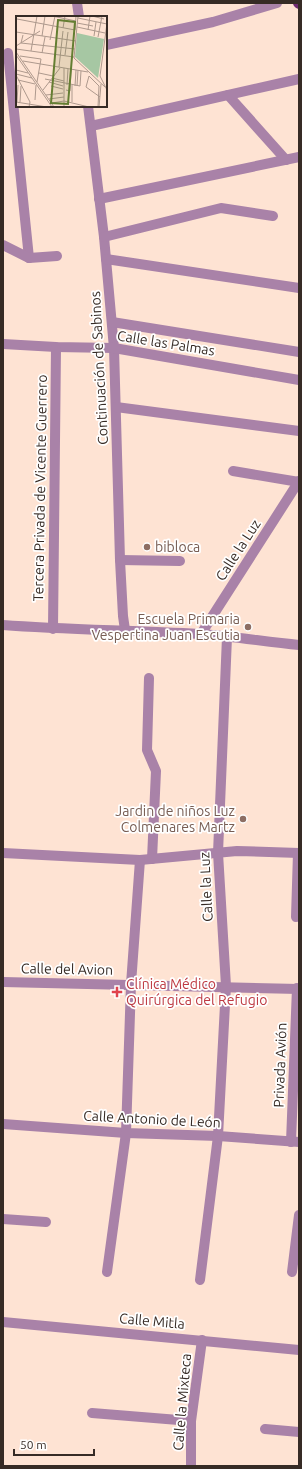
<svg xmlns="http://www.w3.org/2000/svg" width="302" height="1469" font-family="Ubuntu,sans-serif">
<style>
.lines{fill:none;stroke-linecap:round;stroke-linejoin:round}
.minor{stroke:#a982a8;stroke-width:10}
.major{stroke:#6e296f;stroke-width:10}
.education-dot{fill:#8d6e63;stroke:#fff;stroke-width:1.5}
.health-dot{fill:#e0444e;stroke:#fff;stroke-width:1.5}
.labels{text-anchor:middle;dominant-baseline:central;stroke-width:3.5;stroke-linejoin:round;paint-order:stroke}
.street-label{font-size:14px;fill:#362b25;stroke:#fff}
.education-label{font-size:14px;fill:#785e54;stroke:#fff;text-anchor:end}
.health-label{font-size:14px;fill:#be3a42;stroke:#fff;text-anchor:start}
.inset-road{fill:none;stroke:#ae998d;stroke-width:1}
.view{fill:#647e32;fill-opacity:0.15;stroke:#647e32;stroke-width:2}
.inset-edge{fill:none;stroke:#362b25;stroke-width:2}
</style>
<rect width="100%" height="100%" fill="#fee3d3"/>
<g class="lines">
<!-- minor -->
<g class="minor">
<path d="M77,3L79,17"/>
<path d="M106,45L213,22L277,3"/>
<path d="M8,53L29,258"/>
<path d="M228,95L286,160"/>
<path d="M88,106L104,237L114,348L120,560L123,616L125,630"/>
<path d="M91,126L299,79"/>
<path d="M99,199L299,157"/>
<path d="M104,237L221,208L273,216"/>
<path d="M3,245L29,258L57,256"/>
<path d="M106,259L299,288"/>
<path d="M112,322L299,352"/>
<path d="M3,344L56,347L114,348L299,380"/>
<path d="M116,407L299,431"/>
<path d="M233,471L299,482"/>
<path d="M120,560L180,561"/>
<path d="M3,625C68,630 133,630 199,634C232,636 266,642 299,645"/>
<path d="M53,629L56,347"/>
<path d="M201,634L299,481"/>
<path d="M149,678L147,750L156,771L152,859"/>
<path d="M3,853L140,860L237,851L299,853"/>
<path d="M296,917L298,853"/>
<path d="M3,982L299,989"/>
<path d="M3,1124L126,1133L218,1136L299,1142"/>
<path d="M291,1142L297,988"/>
<path d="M3,1219L46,1222"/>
<path d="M107,1272L126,1133L131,984L140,860"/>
<path d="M292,1272L299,1215"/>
<path d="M200,1280L218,1136L226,986L218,853L227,637"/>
<path d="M3,1322L299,1350"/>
<path d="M92,1413L191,1421"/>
<path d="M265,1429L299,1432"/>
<path d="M191,1466V1421L202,1340"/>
</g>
<!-- major -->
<path class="major" d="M298,3L299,4"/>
</g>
<!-- markers -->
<g class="education-dot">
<circle cx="147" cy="547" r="4"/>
<circle cx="248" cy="627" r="4"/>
<circle cx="243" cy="819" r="4"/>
</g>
<path class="health-dot" d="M115 986h4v4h4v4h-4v4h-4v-4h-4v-4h4z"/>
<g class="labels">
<!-- street labels -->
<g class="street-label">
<text transform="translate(166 343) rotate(9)">Calle las Palmas</text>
<text transform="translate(99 368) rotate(-93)">Continuación de Sabinos</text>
<text transform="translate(40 488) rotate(-89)">Tercera Privada de Vicente Guerrero</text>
<text transform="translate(238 550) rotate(-57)">Calle la Luz</text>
<text transform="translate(206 887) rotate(-93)">Calle la Luz</text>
<text transform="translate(67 969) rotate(1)">Calle del Avion</text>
<text transform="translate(280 1065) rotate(-88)">Privada Avión</text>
<text transform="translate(152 1119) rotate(3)">Calle Antonio de León</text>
<text transform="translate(152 1321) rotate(5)">Calle Mitla</text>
<text transform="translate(182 1402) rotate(-85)">Calle la Mixteca</text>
</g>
<!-- education labels -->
<g class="education-label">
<text x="155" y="547" text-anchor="start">bibloca</text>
<text x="240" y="619">Escuela Primaria<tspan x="240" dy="16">Vespertina Juan Escutia</tspan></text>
<text x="235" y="811">Jardin de niños Luz<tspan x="235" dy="16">Colmenares Martz</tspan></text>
</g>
<!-- health labels -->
<g class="health-label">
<text x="126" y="984">Clínica Médico<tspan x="126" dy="16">Quirúrgica del Refugio</tspan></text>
</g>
</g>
<!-- overview -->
<g transform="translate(16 16)">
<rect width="91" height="91" fill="#fee3d3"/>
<path d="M61,17L88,23L82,62L59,41Z" fill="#a6c7a3"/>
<path class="inset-road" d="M36,0L60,5M62,0L58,42L89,71M76,0L88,3M62,2L91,8M1,3L59,14L60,0M61,7L77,10M91,7L84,60L91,74M61,11L89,17M47,12L49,0M72,14L74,0M0,16L60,25M7,19L5,27L59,33M26,20L29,0M78,20L80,6M82,21L86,0M34,24L39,0M0,30L24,15M0,33L58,41M15,35L21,0M0,36L38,91M26,37L29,21M0,39L36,91M49,39L52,16M4,40L25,43L21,66M7,45L72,56M43,51L47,15M0,54L12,57M23,57L37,60M0,58L16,62M0,59L14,86L13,91M73,60L83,70L82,91M73,60L70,71L84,81M36,62L48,65M29,63L64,70L65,55M2,64L19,68M33,66L47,70M51,69L52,53M35,70L47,73M59,70L60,54M61,70L62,54M27,74L44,52M50,74L54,75L55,53M30,79L47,77M33,83L48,81M19,84L20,69M48,85L73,91M0,86L31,91M1,86L2,69M4,86L5,70M56,86V69M36,87L48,85M48,91V52M83,91L85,68"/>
<path class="view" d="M42,4L59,6L52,88L35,87Z"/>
<rect width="91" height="91" class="inset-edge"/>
</g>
<!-- border -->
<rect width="302" height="1469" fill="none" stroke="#362b25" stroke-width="8"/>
<!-- scale -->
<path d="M14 1449v6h80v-6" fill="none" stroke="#362b25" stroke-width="2"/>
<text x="20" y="1449" font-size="12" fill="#362b25" stroke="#ffffff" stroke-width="3" paint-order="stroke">50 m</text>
</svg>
